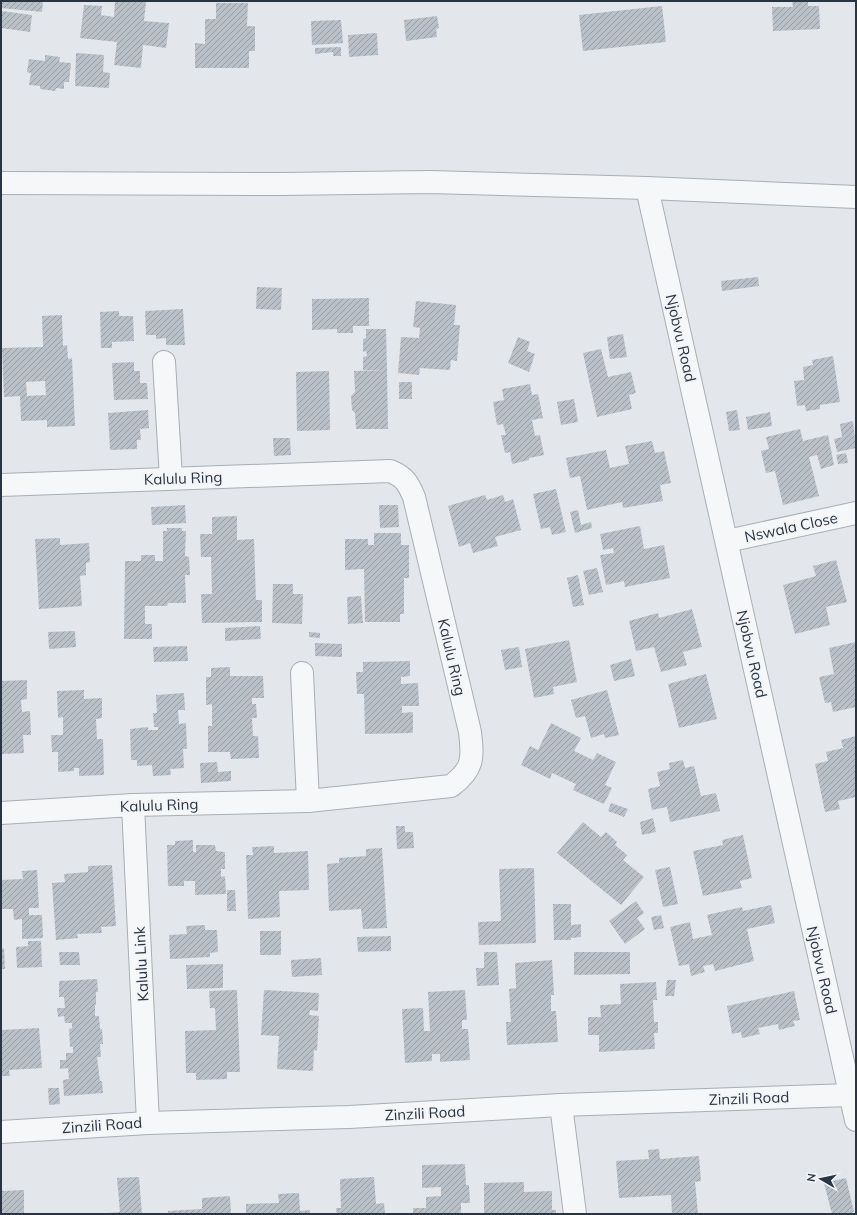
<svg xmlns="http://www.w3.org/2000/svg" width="857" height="1215" font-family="Mulish,sans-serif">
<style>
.building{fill:url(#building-hatch);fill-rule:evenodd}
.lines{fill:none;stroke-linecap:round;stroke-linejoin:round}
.minor-casing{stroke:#a8aeb5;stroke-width:24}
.minor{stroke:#f6f7f9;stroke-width:22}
.labels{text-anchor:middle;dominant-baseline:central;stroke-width:4;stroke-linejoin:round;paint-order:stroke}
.street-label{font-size:15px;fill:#2a3543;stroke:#f3f5f8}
</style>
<defs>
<pattern id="building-hatch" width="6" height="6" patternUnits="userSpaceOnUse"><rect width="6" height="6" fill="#bac0c8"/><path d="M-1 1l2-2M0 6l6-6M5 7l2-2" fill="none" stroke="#979da4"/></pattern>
</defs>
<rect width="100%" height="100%" fill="#e3e7eb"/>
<!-- building -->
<g class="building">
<path d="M1,1H43L42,12L1,8Z"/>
<path d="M115,1L146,2L144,21L169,23L166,48L143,45L141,68L114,65L117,42L80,38L84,5L102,6L101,15L114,17Z"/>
<path d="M792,1H808V6H819L820,29L773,31L772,7H793Z"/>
<path d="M216,3H248L247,26H255V51H249V68H195V43L205,44V19H216Z"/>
<path d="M662,6L666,42L583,51L579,15Z"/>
<path d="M1,11L32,15L30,32L1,28Z"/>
<path d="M437,16L439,28L436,29L437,37L406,41L404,20Z"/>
<path d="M341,20L343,43L312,45L311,21Z"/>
<path d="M377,33L378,55L349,57L348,35Z"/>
<path d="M341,47V56H333V52L315,54V48Z"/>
<path d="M76,53L104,55L103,72L110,73L109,88L75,86Z"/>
<path d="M45,55L60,57L59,62L71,63L69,82H64V89L56,88L55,91L40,89V86L29,85L31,73L27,72L29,59L45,61Z"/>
<path d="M758,277L759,286L722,291L721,281Z"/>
<path d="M257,287L282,288L281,310L256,309Z"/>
<path d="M369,298V326H353V333H337V329L312,330V299Z"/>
<path d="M416,301L456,305L454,325H460L457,361L451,360L450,370L420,368L419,375L398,373L401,337L419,338L420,328L413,327Z"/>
<path d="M183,309L185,345H166V338L156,339V335H146L145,311Z"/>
<path d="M119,311V316H133L134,341L112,342V348H101L100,312Z"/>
<path d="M62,315L63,346L67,345L68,359L72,358L75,426L47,427V420L21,421L20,396L4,397L2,348L43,347L42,316ZM45,381L46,395L27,396L26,382Z"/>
<path d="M366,329H386L387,370H363V357L367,356L366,351L363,352V339L366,338Z"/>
<path d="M623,334L627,357L610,359L607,337Z"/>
<path d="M518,337L530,342L527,351L535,354L529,372L508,363Z"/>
<path d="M601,349L608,377L631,372L636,393L629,395L632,409L597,417L583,353Z"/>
<path d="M833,356L840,402L820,405V409L806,411L805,405L797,406L794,381L804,380L803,367L813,365L812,360Z"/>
<path d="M134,362V371H140V383H147L148,399L114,400L112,363Z"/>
<path d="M387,370L388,429H356L355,413L352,410L351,396L355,392L354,371Z"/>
<path d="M329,371L330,430L297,431L296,372Z"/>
<rect x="399" y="382" width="13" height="17"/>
<path d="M530,384L532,395L538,394L543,418L532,420L535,436L540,435L544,455L529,458V460L512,464L510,452L505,453L501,435H506L503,424L497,425L493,402L504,400L502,389Z"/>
<path d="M574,399L578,422L561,425L557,402Z"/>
<path d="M148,410L149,428L140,429L141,440H137V449L110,450L108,413Z"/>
<path d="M737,410L740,430L729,431L726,412Z"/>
<path d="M770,412L772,426L748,430L746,417Z"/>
<path d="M853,421L856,448L837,452L834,439L842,437L840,424Z"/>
<path d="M800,429L803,441L828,435L834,465L821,469L817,455L809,457L819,496L783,505L775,471L766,473L761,451L769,449L766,437Z"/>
<path d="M273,438H290L291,455L274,456Z"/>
<path d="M652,441L655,453L664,451L671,483L660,485L663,501L623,508L622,502L587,510L580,476L570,478L566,458L606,450L610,468L629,464L625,446Z"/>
<path d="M846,453L848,463L838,464L836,455Z"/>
<path d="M556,489L566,532L552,535L550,527L541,529L533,494Z"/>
<path d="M485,495L487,500L503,495L505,502L513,499L521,530L495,537L498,546L473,553L470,543L459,547L448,506Z"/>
<path d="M185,505L186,523L152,525L151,507Z"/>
<path d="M379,505H398L399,527L380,528Z"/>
<path d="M578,510L581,525L591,522L592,528L575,533L570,512Z"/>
<path d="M237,516V540L254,539L256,600H262V622L202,623L201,594H212L211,557H201L200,534H212V517Z"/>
<path d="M640,526L644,549L664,545L670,578L625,587L624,581L606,585L600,555L614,553L613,548L603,550L600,534Z"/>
<path d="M167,528H182V531H186L185,556L189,557L190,575H185L186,603H168L167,606H145V624H152V639H124L125,561H141V555H155V561H163V531H167Z"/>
<path d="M374,533H401V545H409V578H404V614H400V622H365L364,569L345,570V539H368V545H374Z"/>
<path d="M60,538V545L89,543L90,562L86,563V575L80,576L82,606L39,609L35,539Z"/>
<path d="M836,560L847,602L826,607L830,625L795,634L783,585L816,576L813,566Z"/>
<path d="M597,568L603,592L589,595L583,571Z"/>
<path d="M578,575L584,605L573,607L567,578Z"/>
<path d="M273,584H293V594H303L302,624L272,623Z"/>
<path d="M361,596L363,623L348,624L347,597Z"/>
<path d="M692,609L702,647L683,652L687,665L661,672L654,647L636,651L629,621L658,613L659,618Z"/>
<path d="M260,626L261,639L225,641V628Z"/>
<path d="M75,631L76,647L49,649L48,632Z"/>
<path d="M309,632L320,633V638L309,637Z"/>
<path d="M569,640L577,682L553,687L554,694L534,698L525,649Z"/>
<path d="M856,642V707L833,712L831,702L825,703L819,677L834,674L829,648Z"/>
<path d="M315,643L342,644V657L315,656Z"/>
<path d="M187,646L188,661L154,662L153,647Z"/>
<path d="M519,647L522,667L505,670L501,650Z"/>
<path d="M631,659L635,676L614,681L610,665Z"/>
<path d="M410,661V676L401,677V684L418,683L419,706H402V713L413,712V733L365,734L364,694H357L356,672H363V662Z"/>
<path d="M230,667V676H263L264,698H252V704H256L257,718H252L253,736H258L259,758L231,759L230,752H208V726H212V704L206,705V677H211V668Z"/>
<path d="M706,674L717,719L679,728L668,684Z"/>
<path d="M27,680V699L21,700L22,712L30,711L31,735H23L24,753L1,754V681Z"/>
<path d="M84,690V699L102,698V718L96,719L97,739H103L104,775L79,776V768H74V771L58,772V752H52L51,735H63V717L58,718L57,691Z"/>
<path d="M607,690L619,735L605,738L604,734L591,738L585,716L576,718L571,700Z"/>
<path d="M184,693L185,710H178L179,724L186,723L187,749H183L184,768L170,769L171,775L153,776L152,765L137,766V760H131L130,729L148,727V730H158V727H154L153,713H157L156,695Z"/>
<path d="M551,723L581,738L574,751L593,760L597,753L616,762L605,785L612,788L604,804L573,790L576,784L552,773L550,779L521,765L530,746L538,750Z"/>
<path d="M856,736V797L838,801L840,809L825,812L815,764L828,761L826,752L843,748L841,740Z"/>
<path d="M683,760L685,768L694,766L701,796L716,793L720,811L670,822L667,807L652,810L648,789L660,786L657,772L670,769L669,763Z"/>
<path d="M217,762L218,772L231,771V781L201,783L200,763Z"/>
<path d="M611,803L628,809L624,817L608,811Z"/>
<path d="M653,818L656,832L642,835L640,822Z"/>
<path d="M583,822L601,837L606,832L617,842L615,845L627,855L623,860L644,877L621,905L557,853Z"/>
<path d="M396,826H405V832H413L414,848L397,849Z"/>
<path d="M743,835L752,878L740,881L742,888L703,896L693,851L723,845L722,840Z"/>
<path d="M193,840V852H196V845H215L216,851L225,852V869H221V877L225,876L226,894L195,895V881H184V886H168L167,845H175V841Z"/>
<path d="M274,846V853L308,851L309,890L279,891L280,917L248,919L246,855H253L252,847Z"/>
<path d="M382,848L387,928L363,929L361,909L329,911L327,864L339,863V858L366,856V849Z"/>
<path d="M112,865L116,926L101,927L102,933L77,934L78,938L56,940L52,883L65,882L64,874L88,872V866Z"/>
<path d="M670,867L678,904L663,907L655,870Z"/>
<path d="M534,868L536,943L479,945L478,922L501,921L499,869Z"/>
<path d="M37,870L39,908H29V915H42L43,938L22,939V919L14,920L13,909H1V880L23,879L22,871Z"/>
<path d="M227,890H235L236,911H227Z"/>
<path d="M636,901L644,913L637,918L645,929L625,944L609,921Z"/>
<path d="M553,904H571V925L581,924V937L571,938V940H554Z"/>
<path d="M771,905L775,923L747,929L754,961L715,971L713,964L703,966L705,972L691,976L689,964L679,966L670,927L690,922L693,939L712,935L707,915L742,907L743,911Z"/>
<path d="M661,915L664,928L654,930L651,917Z"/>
<path d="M205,925V930H217L218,952L210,953V957L170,959L169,935L187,934L186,926Z"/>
<rect x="260" y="931" width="21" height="24"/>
<path d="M391,936V951L358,952L357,937Z"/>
<path d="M28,941H41L42,967L17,968L16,947L28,946Z"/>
<path d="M4,948L5,969H1V949Z"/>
<path d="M59,952H79L80,965H60Z"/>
<path d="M484,952H497L499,985L477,986L476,968H484Z"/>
<path d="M574,952H630V974L574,975Z"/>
<path d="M321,958L322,975L292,977L291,960Z"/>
<path d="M552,960L554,995H551V1011H556L558,1042L507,1045L506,1022H511L509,989L516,988L515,963Z"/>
<path d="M223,964V988L187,989L186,965Z"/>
<path d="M97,979L98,992H96V1005H95V1016H99L100,1029H102L103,1044H100L101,1057H97L100,1081H102L103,1093L64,1096L63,1080L69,1079L68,1068L60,1069V1060H66V1053H73V1047H70L69,1029L72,1028V1023H65L64,1016L58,1017L57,1008H65L64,997H59V981Z"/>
<path d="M667,980H676L674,996H665Z"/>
<path d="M656,982L657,1000H653L654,1022H658V1033H654L655,1049L599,1052V1035H588V1017H601L600,1005L621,1004L620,984Z"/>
<path d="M237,990L240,1072H227V1079L196,1080V1073H186L185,1031L216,1030L215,1008H210L209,991Z"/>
<path d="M264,990L319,993L318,1011L310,1010L309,1015L319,1016L317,1051L314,1050L313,1071L277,1069L279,1036L261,1035Z"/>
<path d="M465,990L467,1020H462V1029H468L470,1060L440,1062V1054H432V1061L405,1063L402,1009L423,1008L424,1031H430L428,992Z"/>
<path d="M794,991L800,1020L793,1021L795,1026L779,1030L778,1024L758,1028L760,1034L742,1038L741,1032L732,1034L727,1006Z"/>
<path d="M39,1028L42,1068L9,1070L10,1076H1V1030Z"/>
<path d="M48,1088H59L60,1104L49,1105Z"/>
<path d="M659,1149L660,1159L699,1156L701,1181L695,1182L698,1214H672L671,1195L619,1198L616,1161L649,1159L648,1150Z"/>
<path d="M465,1164L466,1185H469L470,1203H461V1214H413V1208H426V1197L441,1196V1187L422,1188V1165Z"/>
<path d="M139,1177L142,1214H107V1213L120,1212L117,1178Z"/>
<path d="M374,1177L376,1204L384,1203L385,1214H337L336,1208H341L340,1179Z"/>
<path d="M846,1178L854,1212L848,1214H832L824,1183Z"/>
<path d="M524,1182V1192L552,1191V1210H556V1214H484V1183Z"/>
<path d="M24,1190V1214H1V1191Z"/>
<path d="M299,1193L300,1211L310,1210V1214H246V1204L279,1203L278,1194Z"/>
<path d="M230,1196L231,1214H168V1211L202,1209V1198Z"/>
</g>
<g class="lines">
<!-- minor casing -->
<g class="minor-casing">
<g id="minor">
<path d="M1,183L281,184L430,182L647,188L856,197"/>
<path d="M647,188L856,1120"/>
<path d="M164,362L171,478"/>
<path d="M1,485L390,471C405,477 408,483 414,497L470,732C473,758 474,769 451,786L308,801L133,805L1,813"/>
<path d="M727,541L856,513"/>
<path d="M302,673L308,801"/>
<path d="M133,805L148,1123"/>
<path d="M561,1105L575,1214"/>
<path d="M1,1132L148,1123L349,1117L561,1105L850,1095"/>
</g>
</g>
<!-- minor -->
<use href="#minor" class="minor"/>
</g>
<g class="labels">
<!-- street labels -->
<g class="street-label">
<text transform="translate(681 338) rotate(77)">Njobvu Road</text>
<text transform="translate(183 478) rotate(-2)">Kalulu Ring</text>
<text transform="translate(791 527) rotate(-12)">Nswala Close</text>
<text transform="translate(752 654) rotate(77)">Njobvu Road</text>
<text transform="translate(452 657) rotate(77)">Kalulu Ring</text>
<text transform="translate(159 805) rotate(-2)">Kalulu Ring</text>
<text transform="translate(141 964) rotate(-93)">Kalulu Link</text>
<text transform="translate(822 970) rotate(77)">Njobvu Road</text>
<text transform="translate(749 1098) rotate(-2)">Zinzili Road</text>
<text transform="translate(425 1113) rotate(-3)">Zinzili Road</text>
<text transform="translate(102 1125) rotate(-4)">Zinzili Road</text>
</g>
</g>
<!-- border -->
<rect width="857" height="1215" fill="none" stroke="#2a3543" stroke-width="4"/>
<!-- north arrow -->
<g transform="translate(821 1179) rotate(279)" stroke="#f3f5f8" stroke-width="3" paint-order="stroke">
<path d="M0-3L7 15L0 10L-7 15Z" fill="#2a3543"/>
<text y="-6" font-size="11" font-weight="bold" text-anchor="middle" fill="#2a3543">N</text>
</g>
</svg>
